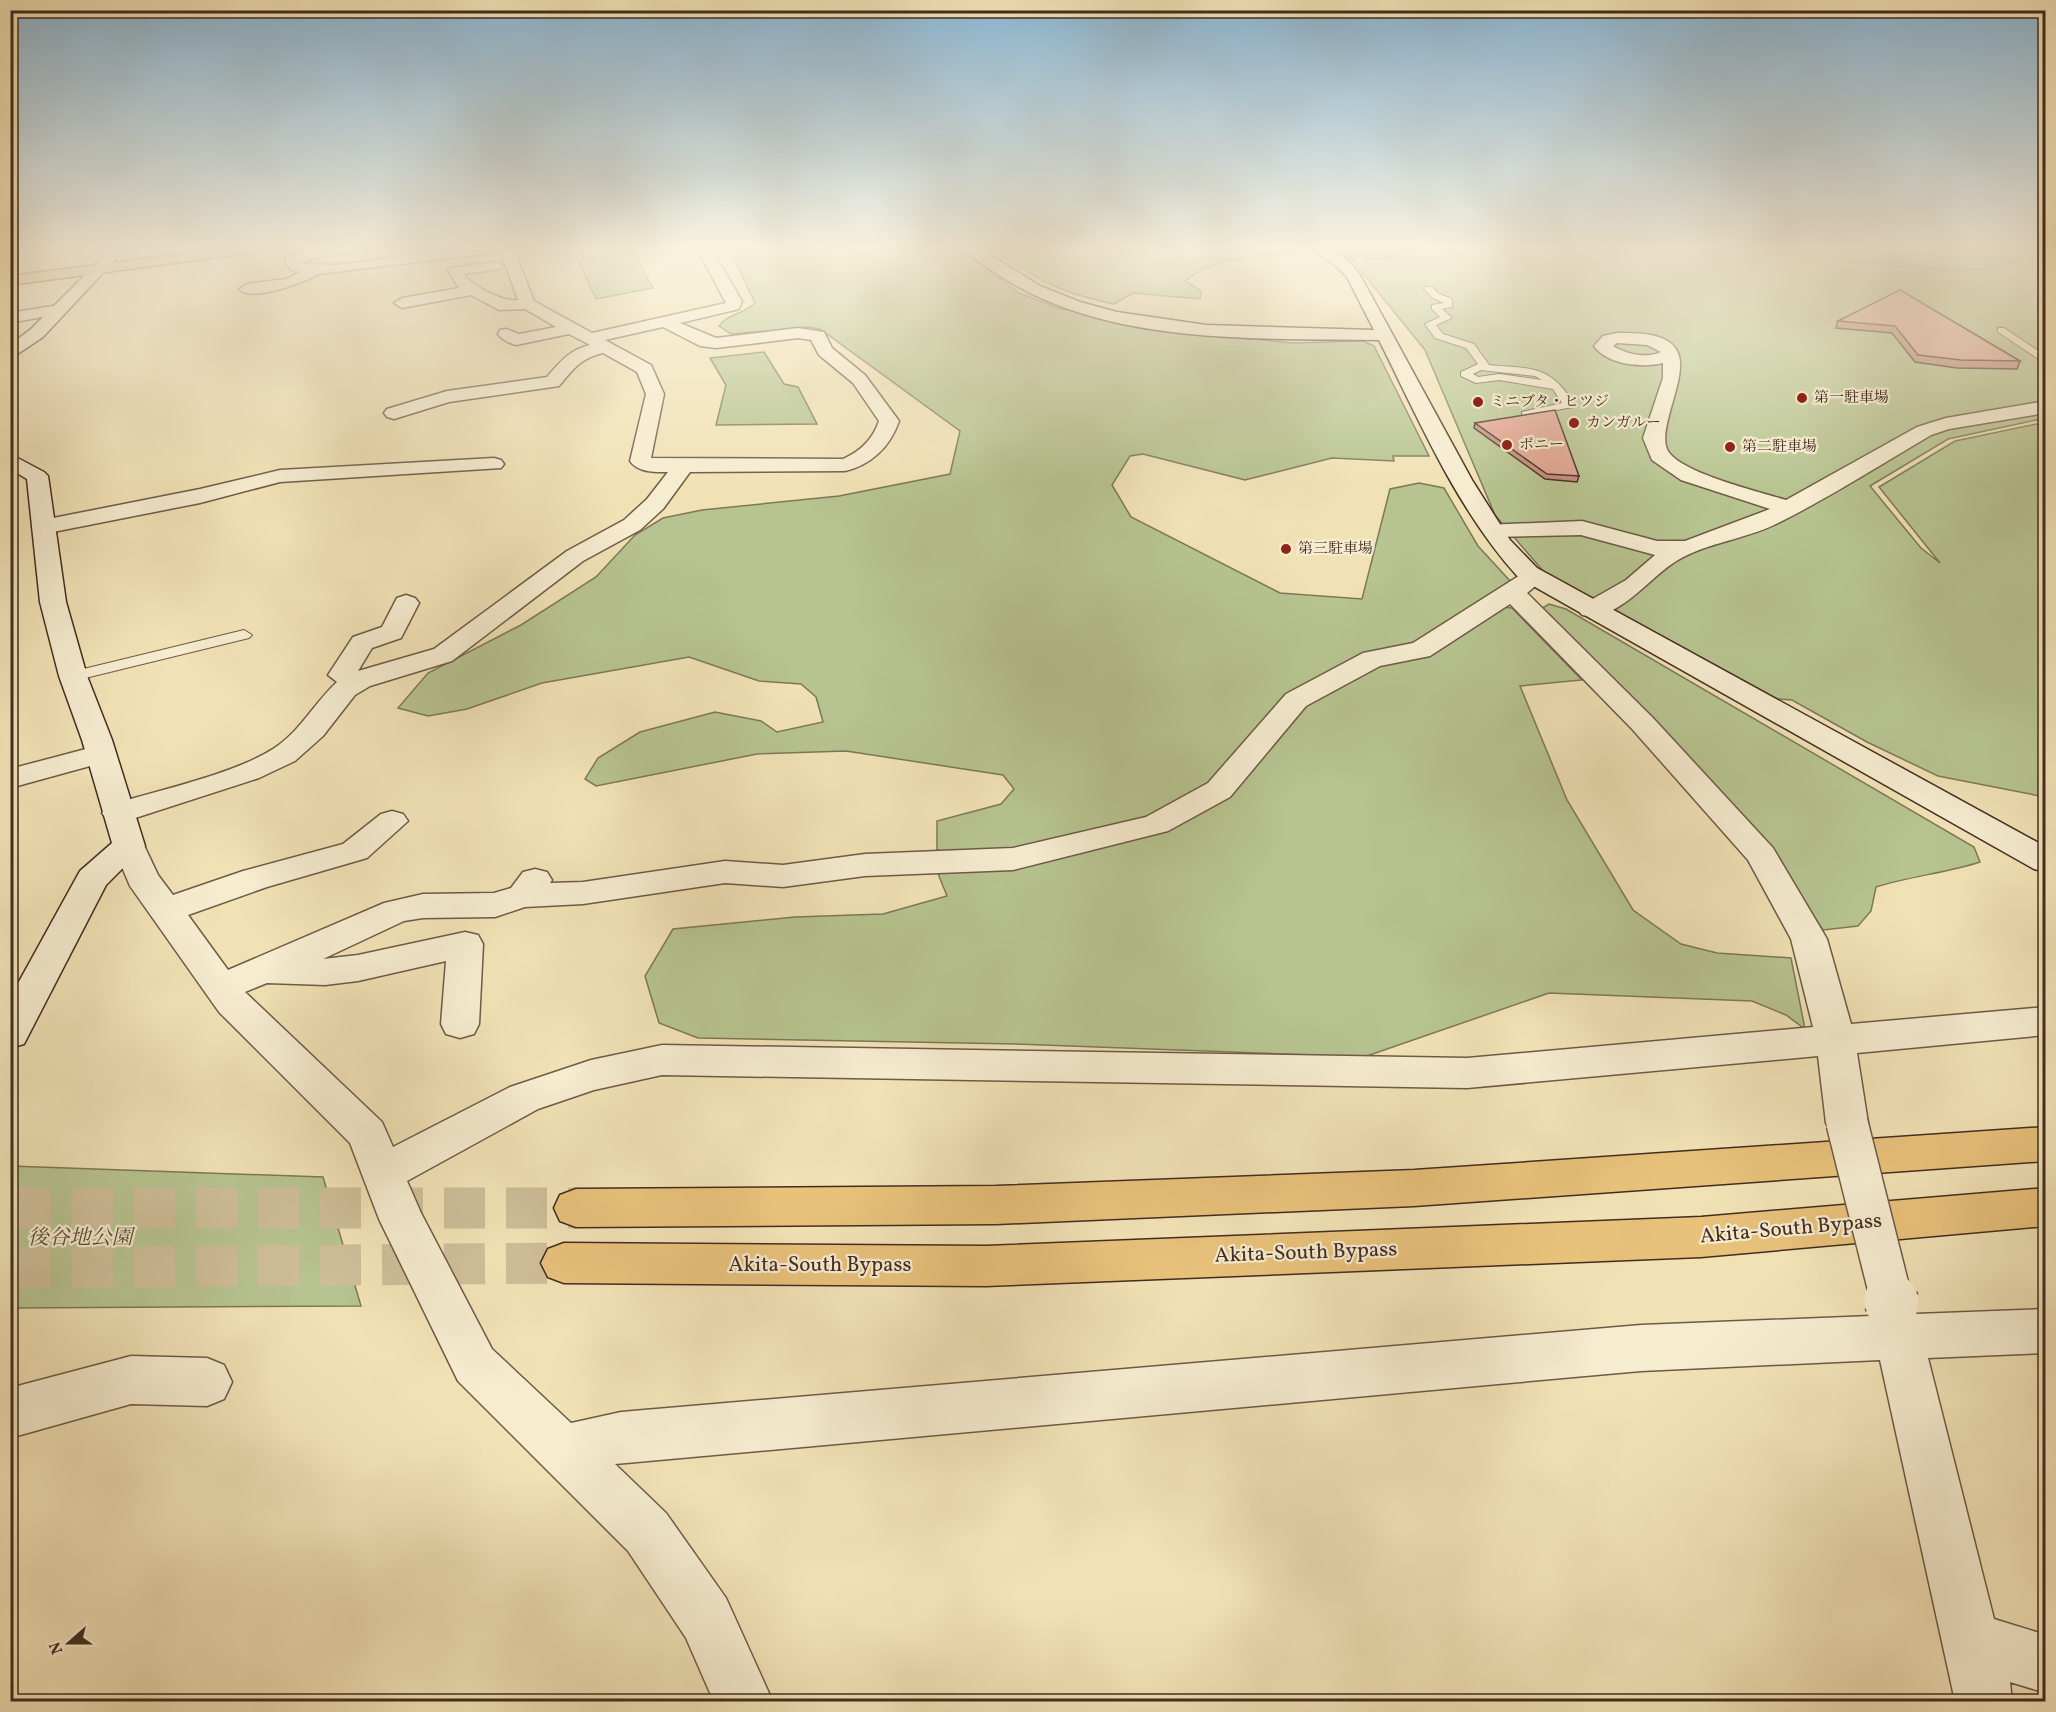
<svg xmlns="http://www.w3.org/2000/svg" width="2056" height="1712" font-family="Vollkorn,'Noto Serif JP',serif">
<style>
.green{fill:#b7c490;stroke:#7d7858;stroke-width:1.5}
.water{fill:#9fbcb8;stroke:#7a827b;stroke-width:1.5}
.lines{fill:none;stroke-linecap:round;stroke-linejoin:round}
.highway-tunnel{stroke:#cebe98;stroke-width:41;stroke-dasharray:41 21;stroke-linecap:butt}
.lane-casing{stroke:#6e5a46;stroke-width:2}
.street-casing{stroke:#6e5a46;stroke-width:3}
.secondary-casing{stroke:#432c20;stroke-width:3}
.primary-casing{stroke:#432c20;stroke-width:3}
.highway-casing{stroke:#432c20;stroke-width:3}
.lane{fill:#f6ecd0;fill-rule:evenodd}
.street{fill:#f6ecd0;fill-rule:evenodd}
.secondary{fill:#f6ecd0;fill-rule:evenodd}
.primary{fill:#e8c17b;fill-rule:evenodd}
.highway{fill:#e8c17b;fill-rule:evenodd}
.street-bridge-far1-casing{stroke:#6e5a46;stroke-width:44;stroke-linecap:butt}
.street-bridge-casing{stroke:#6e5a46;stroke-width:56;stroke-linecap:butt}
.street-bridge-far1{stroke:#f6ecd0;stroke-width:41}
.street-bridge{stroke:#f6ecd0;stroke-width:53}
.wall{fill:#c28d7d;stroke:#432c20;stroke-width:1.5}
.shaded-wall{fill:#9e7366;stroke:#432c20;stroke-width:1.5}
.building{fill:#e1a491;stroke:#432c20;stroke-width:1.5}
.poi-dot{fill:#8f2418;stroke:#f6ecd0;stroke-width:2}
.labels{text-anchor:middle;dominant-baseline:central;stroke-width:4.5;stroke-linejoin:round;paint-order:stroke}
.far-poi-label{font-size:15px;fill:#432c20;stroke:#f6ecd0;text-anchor:start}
.near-street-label{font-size:21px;fill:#432c20;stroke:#f6ecd0}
.near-park-label{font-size:21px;font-style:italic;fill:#5a4a36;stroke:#f6ecd0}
</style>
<rect width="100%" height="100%" fill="#f1e2b6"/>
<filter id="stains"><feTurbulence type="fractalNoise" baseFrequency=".00333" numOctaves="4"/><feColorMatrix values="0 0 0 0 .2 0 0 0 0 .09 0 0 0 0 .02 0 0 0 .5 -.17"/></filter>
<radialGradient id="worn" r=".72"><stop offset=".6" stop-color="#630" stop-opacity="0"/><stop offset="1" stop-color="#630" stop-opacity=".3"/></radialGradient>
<!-- green -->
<g class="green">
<path d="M591,247H630L653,288L596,299L579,263Z"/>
<path d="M766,247H957L1019,293L1058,308L1149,328L1215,335L1293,343L1363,341L1374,346L1429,456H1393L1394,461L1332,458L1245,480L1143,454L1130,456L1112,485L1131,517L1280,593L1362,599L1390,489L1419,483L1444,488L1478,546L1511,582L1481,605L1512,608L1582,680L1520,686L1567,800L1633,910L1681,944L1717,953L1791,958L1805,1029L1786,1015L1752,1001L1549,993L1364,1057L1016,1044L698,1038L659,1023L645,976L673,929L795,917L883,914L947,896L937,871V821L1001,804L1014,789L1003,775L846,751L757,754L596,786L585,779L598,758L640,732L715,712L761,721L777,732L823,722L816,697L801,684L759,681L689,657L542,683L467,709L428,716L398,708L428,673L521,625L596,577L635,535L663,518L702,510L839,496L950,474L960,431L820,329L807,327L731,334L719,326C727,314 744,314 755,303L731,253Z"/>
<path d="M989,247H1006C1016,255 1025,255 1037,254L1024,247H1074L1038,254L1083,247H1295L1298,249L1292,254C1257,258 1213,256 1185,281L1201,291L1200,299L1133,293L1114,304C1057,292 1036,279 989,247Z"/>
<path d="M1326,247H2045V421L2036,420L1948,439L1870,486L1921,548L1940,563L1879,487L1955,441L2036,424L2045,425V797L1938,776L1867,742L1792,700L1777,699L1544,572L1495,515L1425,350L1353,261Z"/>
<path d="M764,352L784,384L798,387L817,424L716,425L726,385L710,358Z"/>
<path d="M1549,604L1566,609L1974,847L1980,862C1946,873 1911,876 1876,887L1871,911L1858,926L1823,930L1753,832L1541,609Z"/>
<path d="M11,1166L323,1177L361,1306L11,1308Z"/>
</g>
<!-- water -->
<path class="water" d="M1641,247H2045L2046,260L2017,261L1988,269L1942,270L1815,257Z"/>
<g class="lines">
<!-- highway-tunnel -->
<g class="highway-tunnel">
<path d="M10,1208H576"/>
<path d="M10,1268L564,1263"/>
</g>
<!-- lane casing -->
<g class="lane-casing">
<g id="lane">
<path d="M1426,287H1432L1439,294L1452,299V307L1442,309L1452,318L1436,325L1443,334L1474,344L1489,365C1533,369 1549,364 1575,405L1573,407L1522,416V412L1562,403L1553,389L1499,380L1476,383L1461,376V372L1478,364L1466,348L1435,338L1425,324L1440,317L1432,309V305L1444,303L1433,298L1424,289ZM1481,370L1535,376L1542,380L1499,374L1478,377L1473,374Z"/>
<path d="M1998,328H2004L2046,356V364L1998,332Z"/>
<path d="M244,630L252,635L249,638L73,681L65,676L67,673Z"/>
</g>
</g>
<!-- street casing -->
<g class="street-casing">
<g id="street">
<path d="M325,247H365C353,259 317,251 301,264L336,265L480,247H517L514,250L534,301L592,333L726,303L696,247H710L742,301L739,309L680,323L716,338L798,328L824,332L832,348L865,375L899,421C890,447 871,465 845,471L690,472L663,509L640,530L583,561L452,661L370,686L355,695L323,736L295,761L259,778L129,820L118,823L107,820L102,813L107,806C155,791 232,775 273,749C300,732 314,703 337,682L328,675L353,637L382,627L397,598L406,595L415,598L419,603L401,638L372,648L358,671L434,649L567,551L624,520L647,499L668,472C656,472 638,473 630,461L646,394L637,372L603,353C581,358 573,369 559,386L449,402L394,419L387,417L384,413L387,409L447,391L547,377C560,362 569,350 590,345L569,334L516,345C509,343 502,340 498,334L500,330L506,329L519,334L556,327L525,309L499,310L471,295L402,308L394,303L402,298L459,288L448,271L450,268L495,262L500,263L502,266L500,269L464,274C473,287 503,302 518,300L501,252L319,274C304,282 252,303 239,289L247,284L286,279L300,272L291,270L285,261L287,258L309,249ZM663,327L700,346L716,348L798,338L811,340L819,355L853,383L879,421C873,439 861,451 843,459L651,458L664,394L651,365L605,340Z"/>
<path d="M58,305L66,310L64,313L10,323V313Z"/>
<path d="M1617,333C1640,333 1678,332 1680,362C1682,388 1657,433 1668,451C1681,473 1760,492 1786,500L1917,427L1946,418L2046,401V413L1949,429L1931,435C1880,465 1829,498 1776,524C1746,539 1706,543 1678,560C1651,575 1617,624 1582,615L1578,610L1582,605L1626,580L1655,555L1581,535L1493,537L1485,535L1482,530L1485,525L1582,521L1657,541H1685L1770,509L1681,480L1652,460L1643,438L1663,378V363C1641,368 1608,365 1594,346L1603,336ZM1617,343L1647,345L1661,352C1646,359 1626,354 1613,346Z"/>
<path d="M494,458L501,460L504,464L501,468L280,482L200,503L43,534L35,532L32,527L35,522L43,520L200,489L280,470Z"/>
<path d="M1534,570L1543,572L1546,577L1527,593L1653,718L1773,848L1827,939L1851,1024L2046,1007V1035L1857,1053L1868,1123L1862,1135L1847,1140L1832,1135L1826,1123L1818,1056L1467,1088L662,1075L594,1090L538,1109L407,1181L421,1213L492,1349L571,1423L621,1412L1641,1325L1871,1316L1877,1303L1894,1296L1911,1303L1916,1314L2046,1309V1353L1928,1358L1994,1619L2046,1635V1693L2010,1682L2012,1702H1952L1953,1692L1880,1360L1641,1371L615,1464L666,1513L726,1598L773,1702H714L686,1638L628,1551L458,1381L379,1219L350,1143L219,1012L130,886L113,846L117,839L129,836L141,839L158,875L173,895L243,871L343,844L381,814L392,811L403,814L408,821L367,858L267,887L188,915L228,970L384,903L423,894L494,893L511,888L523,872L535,869L547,872L552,880L550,883L583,882L725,861L783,865L865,854L1013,848L1146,817L1208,783L1286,694L1363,653L1413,643L1525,572ZM1510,604L1633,730L1748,860L1791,939L1813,1027L1467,1058L662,1045L591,1060L510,1087L393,1147L382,1122L245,992L267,983L325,985L358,981L446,961L441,1024L446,1034L460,1038L474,1034L479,1024L483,944L478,935L465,932L358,955L323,959L404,921L423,918L495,917L525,907L583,904L725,883L783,887L865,876L1013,870L1168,831L1230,797L1306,706L1380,666L1430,656Z"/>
<path d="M101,745L112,748L116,754L112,760L10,788V769Z"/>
<path d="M131,1356L207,1358L224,1365L232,1382L224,1399L207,1406L131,1404L10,1438V1388Z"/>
</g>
</g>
<!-- secondary casing -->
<g class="secondary-casing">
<g id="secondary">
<path d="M113,247H127L43,337L10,359V345L31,329Z"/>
<path d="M963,247H978L1040,286L1080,302L1117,312L1206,325L1374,330L1347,277L1335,265L1308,247C1329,245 1348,258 1360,275L1472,480L1510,540L1537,568L2046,847V872L2034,869L1519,578C1457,510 1420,422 1379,340C1257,338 1105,346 999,275C987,267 972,258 963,247Z"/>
<path d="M10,454L44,472L48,476L66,602L87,676L112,740L145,846L106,885L24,1044L10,1048V998L80,871L112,843L82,740L59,676L40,602L27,479L10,469Z"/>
</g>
</g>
<!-- primary casing -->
<g class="primary-casing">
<path id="primary" d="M236,247H271L264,251L10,285V276Z"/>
</g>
<!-- highway casing -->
<g class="highway-casing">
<g id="highway">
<path d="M2046,1127V1161L1414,1206L996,1224L576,1227L560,1221L554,1208L560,1195L576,1189L996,1186L1414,1170Z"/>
<path d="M2046,1188V1226L1701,1257L986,1286L564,1283L548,1277L541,1263L548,1249L564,1243L986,1246L1701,1217Z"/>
</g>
</g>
<!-- lane -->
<use href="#lane" class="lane"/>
<!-- street -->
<use href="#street" class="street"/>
<!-- secondary -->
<use href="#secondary" class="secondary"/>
<!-- primary -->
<use href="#primary" class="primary"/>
<!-- highway -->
<use href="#highway" class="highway"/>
<!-- street-bridge-far1 casing -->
<g class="street-bridge-far1-casing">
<path id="street-bridge-far1" d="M1847,1123L1892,1302"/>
</g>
<!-- street-bridge casing -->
<g class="street-bridge-casing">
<path id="street-bridge" d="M1891,1300L1892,1303"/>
</g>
<!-- street-bridge-far1 -->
<use href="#street-bridge-far1" class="street-bridge-far1"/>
<!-- street-bridge -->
<use href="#street-bridge" class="street-bridge"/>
</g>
<!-- wall -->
<g class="wall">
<path d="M1328,247H1413L1388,259H1370L1357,255L1355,260Z"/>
<path d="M1900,290L2020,361L2017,369L1957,368L1915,362L1892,333L1836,328L1838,321Z"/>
<path d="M1475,423L1579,476L1577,482L1545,479L1474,428Z"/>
</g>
<!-- shaded-wall -->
<path class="shaded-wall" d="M1401,247H1413L1388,259L1389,252Z"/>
<!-- building -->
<g class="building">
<path d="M1342,247H1401L1389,252L1371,253L1358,248L1356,254Z"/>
<path d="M1900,290L2020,361L1961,360L1918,355L1895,326L1838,321Z"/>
<path d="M1555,410L1579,476L1547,474L1475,423Z"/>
</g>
<!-- sky -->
<linearGradient id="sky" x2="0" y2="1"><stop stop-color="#8bb7d5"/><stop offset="0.51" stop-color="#f9f2de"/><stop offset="1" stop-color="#f9f2de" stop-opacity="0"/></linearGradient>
<rect width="2056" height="486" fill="url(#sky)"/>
<!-- markers -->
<g class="poi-dot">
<circle cx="1802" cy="398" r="6"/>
<circle cx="1478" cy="402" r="6"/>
<circle cx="1574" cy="423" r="6"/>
<circle cx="1507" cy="445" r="6"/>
<circle cx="1730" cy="447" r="6"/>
<circle cx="1286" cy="549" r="6"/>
</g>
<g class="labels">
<!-- far-poi labels -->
<g class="far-poi-label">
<text x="1814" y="398">第一駐車場</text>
<text x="1490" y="402">ミニブタ・ヒツジ</text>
<text x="1586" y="423">カンガルー</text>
<text x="1519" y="445">ポニー</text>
<text x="1742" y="447">第二駐車場</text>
<text x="1298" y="549">第三駐車場</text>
</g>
<!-- near-street labels -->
<g class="near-street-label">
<text transform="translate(1791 1229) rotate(-5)">Akita-South Bypass</text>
<text transform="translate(1306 1253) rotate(-2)">Akita-South Bypass</text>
<text x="820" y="1265">Akita-South Bypass</text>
</g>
<!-- near-park labels -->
<g class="near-park-label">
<text x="80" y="1238">後谷地公園</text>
</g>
</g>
<!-- margin -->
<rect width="2056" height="1712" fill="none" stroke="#f1e2b6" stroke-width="36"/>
<rect x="12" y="12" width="2032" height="1688" fill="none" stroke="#432c20" stroke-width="3"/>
<rect x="18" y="18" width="2020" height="1676" fill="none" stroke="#432c20" stroke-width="1.5"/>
<!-- north arrow -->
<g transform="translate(69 1643) rotate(249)" stroke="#f6ecd0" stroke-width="4.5" paint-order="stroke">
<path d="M0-4.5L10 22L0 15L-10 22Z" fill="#432c20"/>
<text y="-9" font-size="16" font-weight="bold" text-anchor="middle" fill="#432c20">N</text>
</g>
<rect width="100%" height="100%" filter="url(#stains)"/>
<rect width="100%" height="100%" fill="url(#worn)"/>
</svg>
